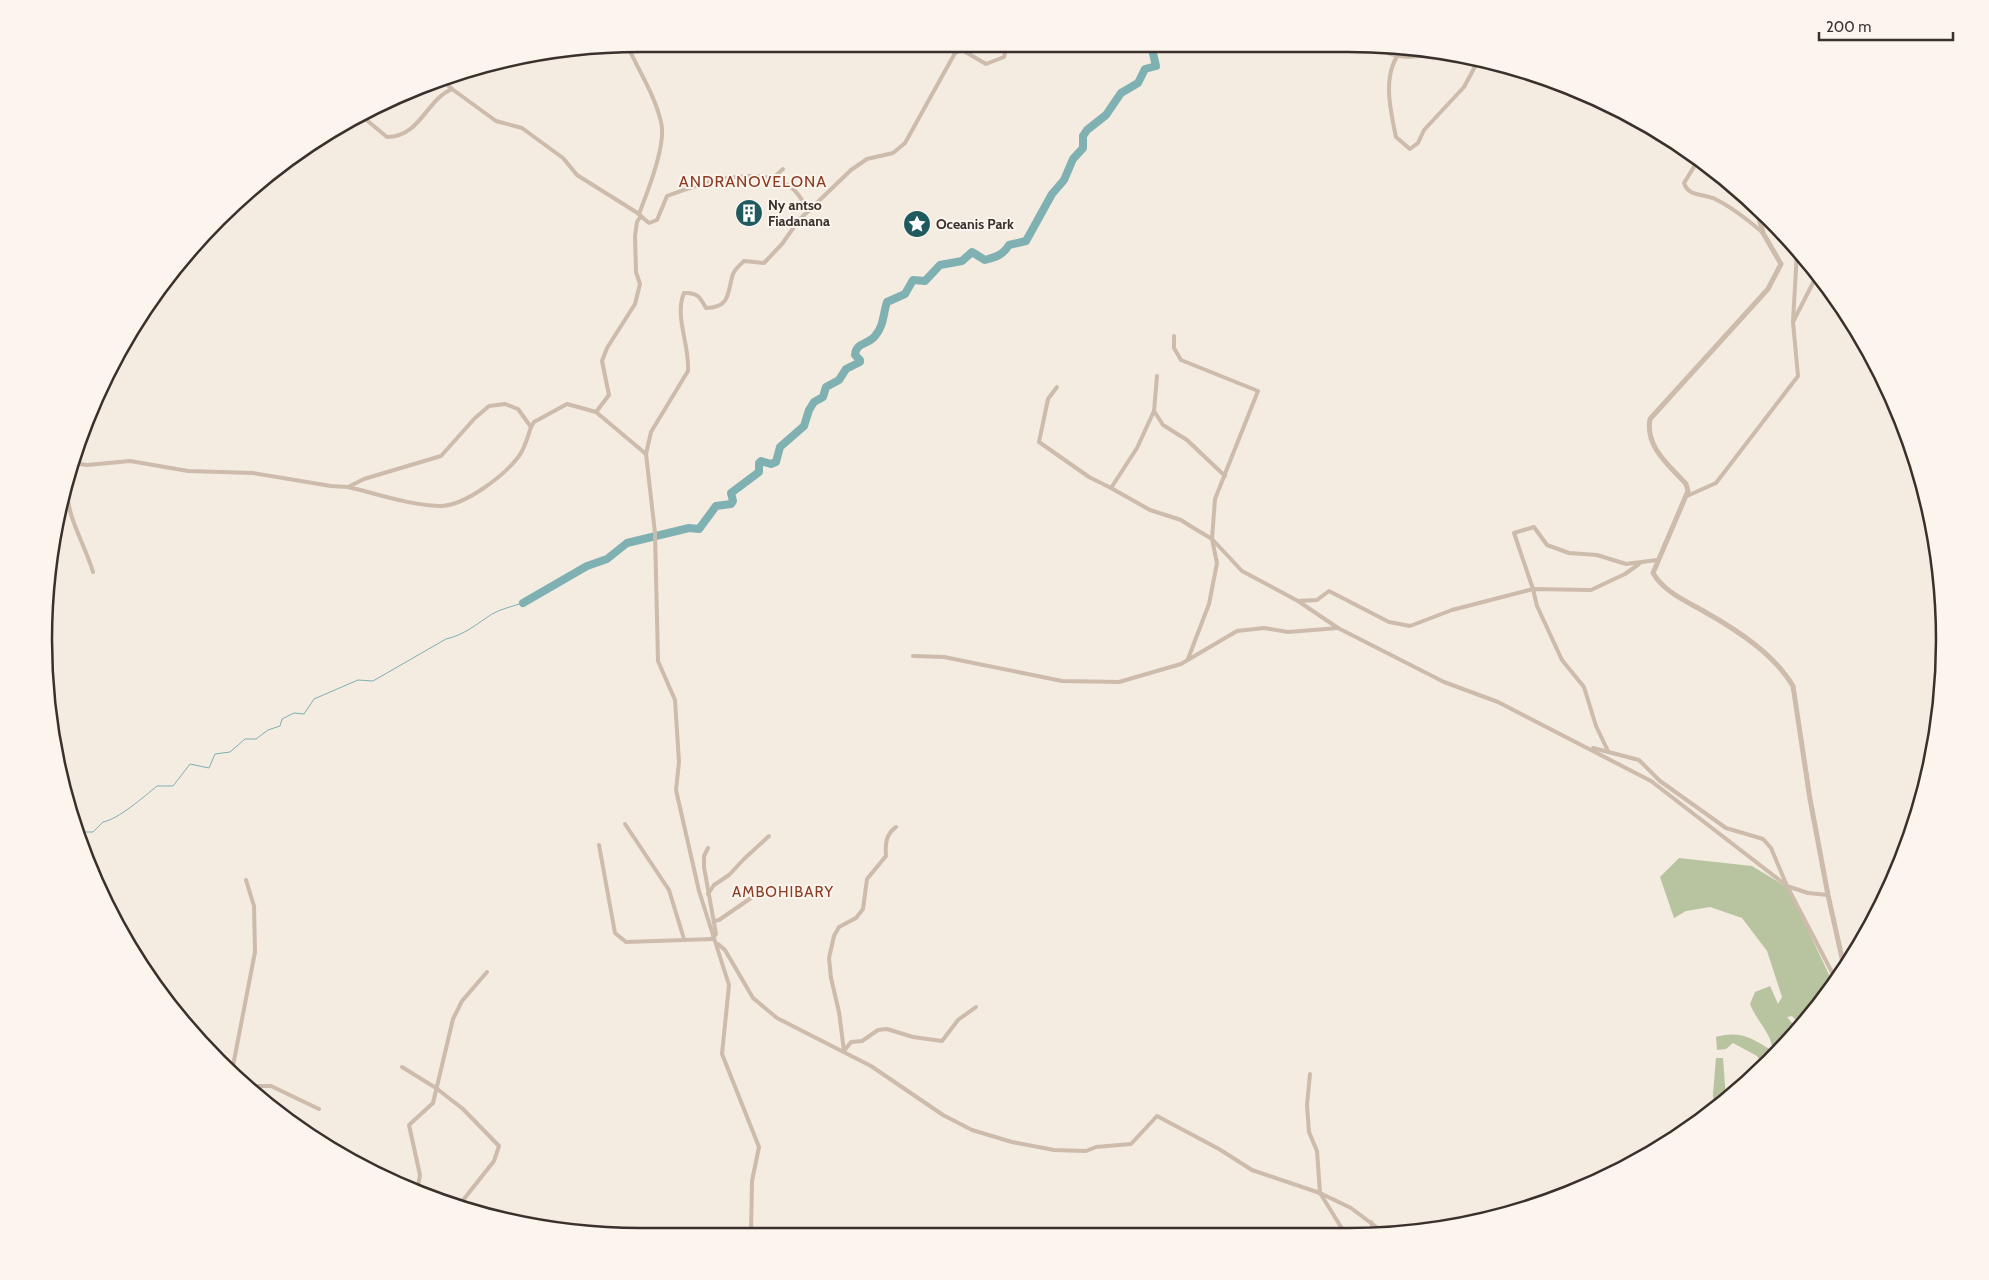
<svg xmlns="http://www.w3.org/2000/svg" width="1989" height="1280" font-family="Cabin,sans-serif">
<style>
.green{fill:#b8c4a0}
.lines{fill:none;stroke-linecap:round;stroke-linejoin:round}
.stream{stroke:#7fb0b2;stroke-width:1}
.river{stroke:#7fb0b2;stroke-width:8}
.minor{stroke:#cdbbac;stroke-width:4}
.tertiary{stroke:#cdbbac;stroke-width:5}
.labels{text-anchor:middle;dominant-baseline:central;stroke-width:4;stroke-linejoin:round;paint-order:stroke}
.poi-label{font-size:14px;font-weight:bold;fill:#3b302b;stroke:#fbf5ee;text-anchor:start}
.neighbourhood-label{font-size:15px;letter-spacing:1px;fill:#8c3b22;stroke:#fbf5ee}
.quarter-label{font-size:16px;letter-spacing:1px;fill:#8c3b22;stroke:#fbf5ee}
.rim{fill:none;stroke:#3b302b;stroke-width:2.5}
</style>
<rect width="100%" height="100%" fill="#f4ebe1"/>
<!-- green -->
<g class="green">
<path d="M1679,858L1752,866L1788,888L1833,983L1802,1027L1792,1016L1787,1017L1799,1031L1763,1065L1757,1056L1733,1043L1726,1049L1717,1050L1716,1037C1742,1030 1752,1039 1773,1051C1771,1032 1757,1022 1750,1004L1755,992L1770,986L1778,1004L1782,997L1767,951L1742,918L1710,907L1686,911L1674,918L1660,877Z"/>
<path d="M1716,1058H1723L1726,1099L1714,1111L1713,1094Z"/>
</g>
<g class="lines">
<!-- stream -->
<path class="stream" d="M78,836L84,832H93L103,822C117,820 145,796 157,786H173L190,764L209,768L215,754L230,752L245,739H256L268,730L280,726L282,719L294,713L304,714L314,699L358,680L373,681L446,639C464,635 477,624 492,614C501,609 513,606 523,603"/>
<!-- river -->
<path class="river" d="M523,603L587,566L607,559L627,543L689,528L699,529L716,506L731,504L733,501L731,493L759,472V463L761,461L771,464L776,462L780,447L804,426L809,410L814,402L823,397L826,387L839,380L846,369L860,362V360L855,355C856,342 868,345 875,336C884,326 883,314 887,302L905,294L913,280L925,281L940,265L962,261L972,252L985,260C996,257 1003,255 1009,245L1026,241L1052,194L1064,180L1073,159L1083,148V136L1087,130L1106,115L1121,93L1138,83L1145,69L1156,66L1152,49"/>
<!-- minor -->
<g class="minor">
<path d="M629,49C640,73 655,96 661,122C667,144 647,193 639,214"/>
<path d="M1381,49C1397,62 1427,55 1446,53"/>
<path d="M1403,49C1381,71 1390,109 1396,137L1410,149L1418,143L1424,130L1464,87L1478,61"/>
<path d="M441,79L452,89"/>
<path d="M363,117L387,137C420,137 426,100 452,89L496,121L522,128L537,139L563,158L577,175L636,212L649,223L657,220L667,196C702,183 760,162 793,189C800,195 804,204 809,211"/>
<path d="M1697,162L1684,183C1689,198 1705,193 1717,200C1733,208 1748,220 1762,232"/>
<path d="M772,179L783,169"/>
<path d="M1794,320L1818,273"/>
<path d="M1174,336V348L1181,360L1258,391L1215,499L1212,539L1217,563L1209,604L1188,659"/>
<path d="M1157,376L1154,411L1163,425L1187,440L1225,476"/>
<path d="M1057,387L1048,399L1039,442L1089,477L1111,488L1137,448L1154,411"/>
<path d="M596,412L609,395L602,361L607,348L635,304L640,284L636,272L635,236L637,222L641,216"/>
<path d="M73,463L87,465L130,461L188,471L253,473L331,486L348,487L364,479L441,456L475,418L489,406L505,404L518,409L531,427L534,422L567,404L596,412L646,454"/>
<path d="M348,487C378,494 409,505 439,506C464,507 505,475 519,456C525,448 528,436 531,427"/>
<path d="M1111,488L1150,510L1181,520L1192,527L1212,539L1242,571L1298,601L1338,628L1444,682L1498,702L1651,781L1787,886L1836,980"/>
<path d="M67,493C69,521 85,545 93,572"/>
<path d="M1687,496L1716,483L1798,376L1793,322L1797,251"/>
<path d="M1298,601L1317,600L1329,591L1389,622L1410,626L1452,610L1533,589L1514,533L1534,527L1547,545L1569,553L1597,555L1626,564L1657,560"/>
<path d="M913,656L944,657L1062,681L1119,682L1181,664L1237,631L1264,628L1288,632L1338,628"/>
<path d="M1593,748L1639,760L1660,781L1726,828L1763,839L1771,848L1787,886L1808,893L1828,895"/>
<path d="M1608,751L1596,726L1584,687L1562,660L1537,606L1533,589L1591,590L1625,574L1639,564"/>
<path d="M625,824L669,890L684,939"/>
<path d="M599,845L615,933L626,942L713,939"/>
<path d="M708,848L704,856V867L716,934L713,938"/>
<path d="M708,894L714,885L729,875L744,859L769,836"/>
<path d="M714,921L719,920L751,898"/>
<path d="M718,944L725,950L753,998L777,1018L871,1066L943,1115L972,1130L1012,1142L1054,1150L1086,1151L1096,1147L1131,1144L1157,1116L1219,1149L1252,1170L1320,1193L1346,1235"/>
<path d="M844,1051L839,1012L831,978L829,958L834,936L839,927L856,918L863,909L867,879L886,856C885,844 886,834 896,827"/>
<path d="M844,1051L851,1042L862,1041L878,1030L887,1029L913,1037L942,1041L958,1020L976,1007"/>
<path d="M402,1067L436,1088L463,1109L499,1146L494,1161L460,1204"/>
<path d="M232,1071L255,952L254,906L246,880"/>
<path d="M1310,1074L1307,1105L1309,1132L1317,1151L1320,1193L1351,1208L1387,1235"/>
<path d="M245,1086H271L319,1109"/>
<path d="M417,1192L420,1175L409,1125L433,1103L453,1019L462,1001L487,972"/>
<path d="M1371,1222L1374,1235"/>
<path d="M751,1232L752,1181L759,1147L722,1054L729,985L699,891L676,790L679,762L675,700L658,661L655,533L646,454L651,432L688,371C690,346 674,316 684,293C697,292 700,297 706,308C732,307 727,291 733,274C735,269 740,265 744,261L764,263L782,244L799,220L851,170L867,159L893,153L905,143L955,53L962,50L986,64L1004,57L1006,49"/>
</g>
<!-- tertiary -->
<path class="tertiary" d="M1756,206L1763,233L1781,264L1768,289L1650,419C1645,447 1669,465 1686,484L1688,491L1653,573C1664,592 1686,601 1705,612C1737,630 1774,654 1793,686L1810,799L1828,895L1844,967"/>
</g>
<!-- icons -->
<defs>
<g id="building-disc" transform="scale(1.4375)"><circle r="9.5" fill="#1f5a5e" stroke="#fbf5ee"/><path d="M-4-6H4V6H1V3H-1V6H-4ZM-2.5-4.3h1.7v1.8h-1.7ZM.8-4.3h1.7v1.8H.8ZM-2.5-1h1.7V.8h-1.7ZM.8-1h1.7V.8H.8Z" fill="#fff"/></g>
<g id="sight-disc" transform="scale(1.4375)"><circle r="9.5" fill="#1f5a5e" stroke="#fbf5ee"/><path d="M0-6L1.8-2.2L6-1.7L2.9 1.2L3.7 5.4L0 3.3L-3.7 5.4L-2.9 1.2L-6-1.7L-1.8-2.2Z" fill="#fff"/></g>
</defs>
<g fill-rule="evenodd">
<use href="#building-disc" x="749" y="213"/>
<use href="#sight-disc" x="917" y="224"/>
</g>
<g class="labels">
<!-- poi labels -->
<g class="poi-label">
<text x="768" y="205">Ny antso<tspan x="768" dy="16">Fiadanana</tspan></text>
<text x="936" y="224">Oceanis Park</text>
</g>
<!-- neighbourhood labels -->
<g class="neighbourhood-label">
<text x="783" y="892">AMBOHIBARY</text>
</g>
<!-- quarter labels -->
<g class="quarter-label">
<text x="753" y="181">ANDRANOVELONA</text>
</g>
</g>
<!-- crop -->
<path d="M0 0H1989V1280H0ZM640 52H1348A588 588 0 0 1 1936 640V640A588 588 0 0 1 1348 1228H640A588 588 0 0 1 52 640V640A588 588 0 0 1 640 52Z" fill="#fbf5ee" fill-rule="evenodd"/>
<path class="rim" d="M640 52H1348A588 588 0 0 1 1936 640V640A588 588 0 0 1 1348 1228H640A588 588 0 0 1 52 640V640A588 588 0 0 1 640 52Z"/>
<!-- scale -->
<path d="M1819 32v8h134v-8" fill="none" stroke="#3b302b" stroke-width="2.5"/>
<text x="1826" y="32" font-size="15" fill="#3b302b" stroke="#fbf5ee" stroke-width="4" paint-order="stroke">200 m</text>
</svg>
